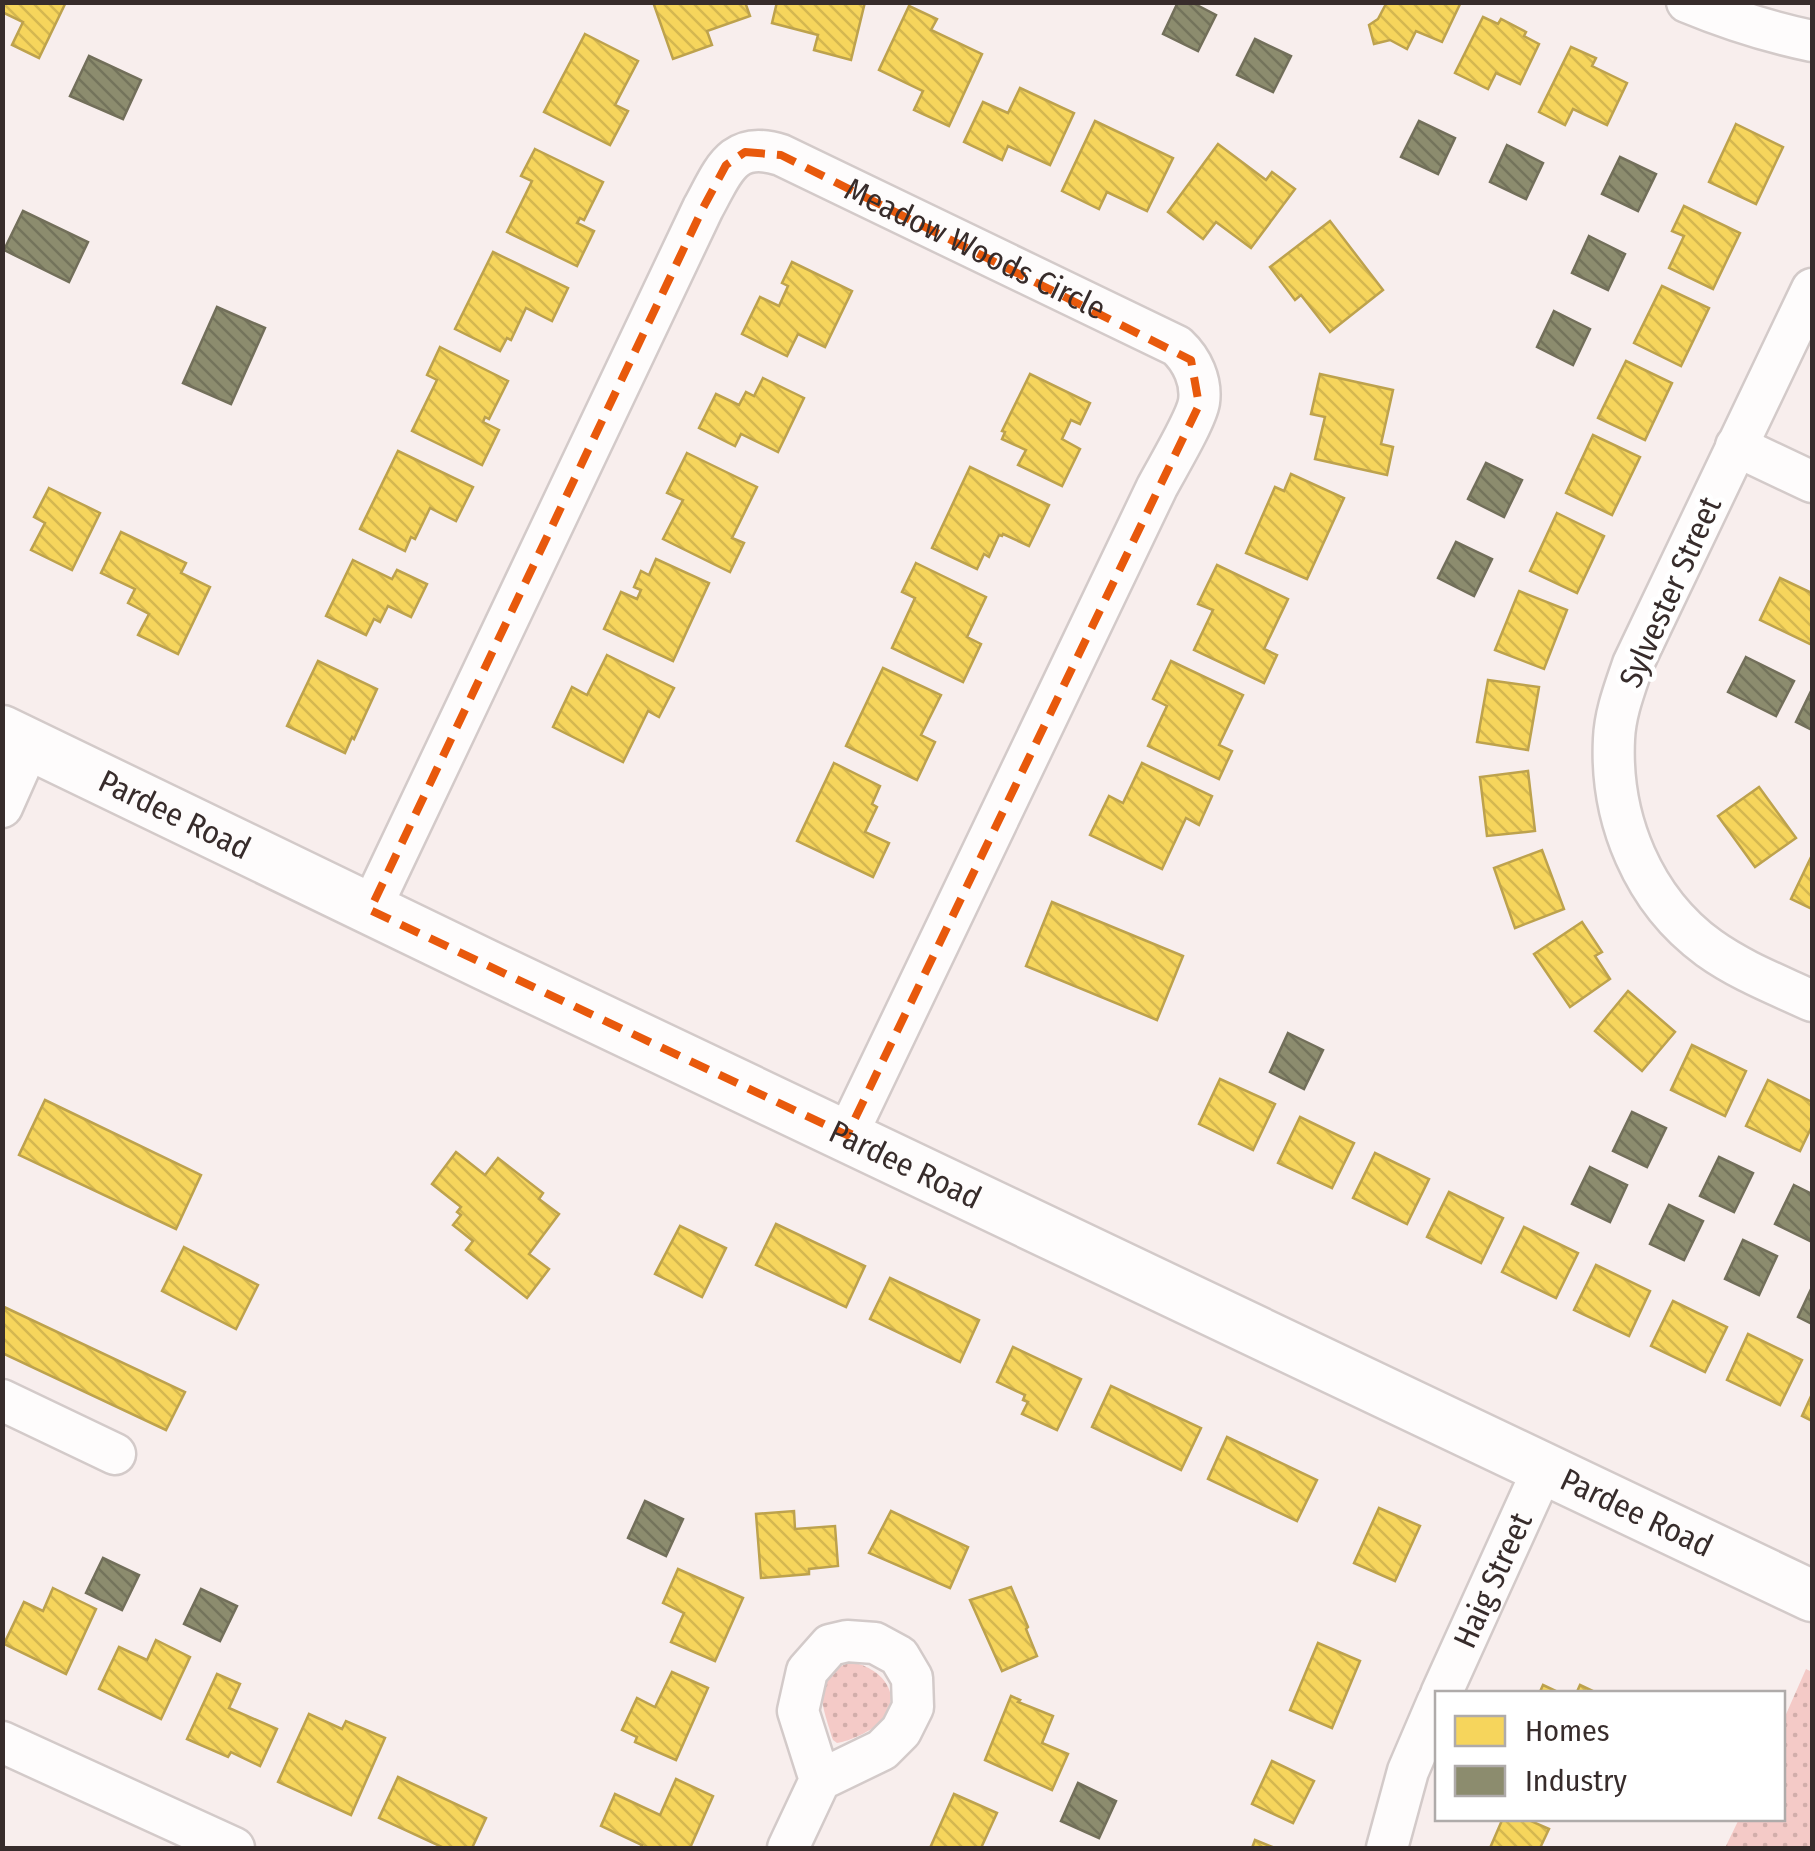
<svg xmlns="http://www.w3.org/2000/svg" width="1815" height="1851" font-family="'Fira Sans Condensed',sans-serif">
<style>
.grass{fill:url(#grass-dots)}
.homes{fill:url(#homes-back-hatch);stroke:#bda24d;stroke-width:2.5}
.industry{fill:url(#industry-back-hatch);stroke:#726f5a;stroke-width:2.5}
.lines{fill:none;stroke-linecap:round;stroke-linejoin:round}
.minor-casing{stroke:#d3cac9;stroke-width:45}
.major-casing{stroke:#d3cac9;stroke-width:55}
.minor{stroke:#fefcfc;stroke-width:40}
.major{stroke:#fefcfc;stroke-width:50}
.marked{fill:none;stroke:#e8590c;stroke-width:8;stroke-dasharray:20 12;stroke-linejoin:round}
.labels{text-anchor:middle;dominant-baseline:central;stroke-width:10;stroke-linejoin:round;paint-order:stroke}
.street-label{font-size:32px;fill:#372c2b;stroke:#fff}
</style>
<defs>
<pattern id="grass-dots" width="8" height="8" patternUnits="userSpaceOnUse" patternTransform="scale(2.5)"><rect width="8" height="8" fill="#f4cac7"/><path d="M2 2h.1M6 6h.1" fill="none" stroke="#d2aeab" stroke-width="1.8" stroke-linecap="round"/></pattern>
<pattern id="homes-back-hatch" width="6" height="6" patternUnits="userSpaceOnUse" patternTransform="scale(2.5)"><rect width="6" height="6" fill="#f6d55c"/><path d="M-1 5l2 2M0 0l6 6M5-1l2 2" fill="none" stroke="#d4b750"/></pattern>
<pattern id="industry-back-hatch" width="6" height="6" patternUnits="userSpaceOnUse" patternTransform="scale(2.5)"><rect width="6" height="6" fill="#8c8c6e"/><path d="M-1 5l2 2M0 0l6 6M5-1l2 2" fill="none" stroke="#73735b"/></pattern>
</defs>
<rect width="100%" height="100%" fill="#f8eeed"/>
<!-- grass -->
<g class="grass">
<path d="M851,1662C879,1667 906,1693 881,1721C872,1731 850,1741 837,1743L833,1740C824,1708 807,1677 851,1662Z"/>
<path d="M1806,1669L1812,1672V1848H1725L1739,1819L1782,1818L1783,1721Z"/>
</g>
<!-- homes -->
<g class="homes">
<path d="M4,2H66L39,58L12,45L23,22L2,12Z"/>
<path d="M653,2H745L750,16L707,31L712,45L673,59Z"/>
<path d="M777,2H865L851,60L814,50L818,35L772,23Z"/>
<path d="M1387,2H1461L1442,42L1416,31L1407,49L1390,40L1374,44L1369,25L1378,19Z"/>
<path d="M909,6L937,19L931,30L982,54L949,126L914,110L923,91L879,70Z"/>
<path d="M1483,17L1498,24L1501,19L1526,32L1524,36L1539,44L1520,84L1496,73L1488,89L1455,73Z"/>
<path d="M585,34L638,61L615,105L628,111L610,145L544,112Z"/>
<path d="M1571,47L1596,58L1592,66L1627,83L1607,125L1573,109L1565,125L1539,112Z"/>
<path d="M1020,88L1074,113L1050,165L1008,146L1002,160L964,142L983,102L1008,113Z"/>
<path d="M1095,121L1173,158L1147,211L1107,192L1099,209L1062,191Z"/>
<path d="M1736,124L1783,147L1756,204L1709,182Z"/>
<path d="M1218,144L1266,180L1272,172L1295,189L1251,248L1216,222L1203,239L1168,212Z"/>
<path d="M535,149L603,182L584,220L580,218L577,223L594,231L577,266L507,232L532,181L521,176Z"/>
<path d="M1684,206L1740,233L1713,289L1669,268L1684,236L1672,231Z"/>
<path d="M1330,221L1383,290L1330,332L1301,295L1295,300L1270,267Z"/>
<path d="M493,252L568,288L552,321L526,308L511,340L507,338L500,351L455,329Z"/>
<path d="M792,262L852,291L825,347L798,334L787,356L742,334L760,297L779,306L788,286L782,283Z"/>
<path d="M1662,286L1709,308L1681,366L1634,343Z"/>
<path d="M440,347L508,381L489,419L485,417L483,422L499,430L482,465L412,431L437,380L427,375Z"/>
<path d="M1626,361L1672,383L1645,440L1598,418Z"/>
<path d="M1030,374L1090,403L1080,424L1071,420L1062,439L1080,449L1062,486L1018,465L1026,450L1002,439L1005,432L1002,431Z"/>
<path d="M1320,374L1393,390L1381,444L1393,447L1387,475L1315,459L1325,417L1311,414Z"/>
<path d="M763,378L804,398L778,452L741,434L735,446L699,428L716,394L739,405L746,392L754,396Z"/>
<path d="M1593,435L1640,457L1612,515L1566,493Z"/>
<path d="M398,451L473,487L456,521L430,508L415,539L411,537L405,551L360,529Z"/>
<path d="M687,453L757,487L732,538L744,543L730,572L663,539L683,500L667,493Z"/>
<path d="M970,467L1049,505L1029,546L1003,534L1002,536L999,535L989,557L984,554L977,569L932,548Z"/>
<path d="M1291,474L1344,498L1307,579L1246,553L1275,487L1284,491Z"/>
<path d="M49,488L100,513L72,570L31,550L45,523L34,517Z"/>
<path d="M1557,513L1604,536L1577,593L1530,571Z"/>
<path d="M121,532L186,563L181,573L210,587L178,654L138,635L149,614L128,603L135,589L101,573Z"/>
<path d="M656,559L709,583L673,661L604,629L621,592L637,599L641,590L634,587L641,571L649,575Z"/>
<path d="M353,560L392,579L397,570L427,584L411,617L388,606L380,622L374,619L366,635L326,616Z"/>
<path d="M916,563L986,597L967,637L981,644L963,682L892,648L915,598L902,592Z"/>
<path d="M1217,565L1288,599L1264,649L1277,655L1264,683L1194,650L1213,610L1198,604Z"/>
<path d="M1780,578L1812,593V645L1760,620Z"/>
<path d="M1519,591L1567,610L1544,669L1495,650Z"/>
<path d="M607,655L674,688L659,717L648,711L623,762L553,727L572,687L587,695Z"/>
<path d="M318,661L377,689L354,739L352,737L345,753L287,726Z"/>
<path d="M1171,661L1243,695L1219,745L1232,751L1219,779L1148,746L1167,706L1153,699Z"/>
<path d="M883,668L941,695L921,735L935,742L917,780L846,746Z"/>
<path d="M1488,680L1539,687L1528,750L1477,742Z"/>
<path d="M834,763L880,786L872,804L877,807L865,832L889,843L873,877L797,841Z"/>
<path d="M1142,763L1212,796L1199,825L1186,818L1162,869L1090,835L1109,796L1123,803Z"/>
<path d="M1528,771L1535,831L1487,836L1480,777Z"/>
<path d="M1759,787L1796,838L1755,867L1718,816Z"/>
<path d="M1542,850L1564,909L1515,928L1494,868Z"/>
<path d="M1812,855V909L1791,899Z"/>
<path d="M1052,902L1183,956L1157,1020L1026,966Z"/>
<path d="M1582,922L1602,952L1595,956L1610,979L1570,1007L1534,954Z"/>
<path d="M1628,991L1675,1032L1642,1071L1595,1031Z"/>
<path d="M1692,1045L1746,1071L1725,1116L1671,1090Z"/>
<path d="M1220,1079L1275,1104L1253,1150L1199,1124Z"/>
<path d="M1768,1080L1812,1102V1126L1800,1151L1746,1126Z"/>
<path d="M45,1100L201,1175L176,1229L19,1155Z"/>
<path d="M1300,1117L1354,1143L1332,1188L1278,1163Z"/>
<path d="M456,1152L485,1175L498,1158L543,1193L539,1199L559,1214L529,1254L549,1269L527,1298L466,1250L473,1241L453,1225L461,1215L457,1212L461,1207L432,1184Z"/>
<path d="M1375,1153L1429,1179L1407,1224L1353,1198Z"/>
<path d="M1449,1192L1503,1218L1481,1263L1427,1237Z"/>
<path d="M776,1224L865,1266L846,1307L756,1265Z"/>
<path d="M680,1226L726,1248L702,1297L655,1274Z"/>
<path d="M1524,1227L1578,1253L1556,1298L1502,1272Z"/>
<path d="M184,1247L258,1285L236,1329L162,1291Z"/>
<path d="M1596,1265L1650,1291L1629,1336L1574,1310Z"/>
<path d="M890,1278L979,1320L960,1362L870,1319Z"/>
<path d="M1673,1301L1727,1327L1705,1372L1651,1346Z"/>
<path d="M2,1306L185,1392L166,1430L2,1353Z"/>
<path d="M1748,1334L1802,1360L1780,1405L1727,1380Z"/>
<path d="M1013,1347L1081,1379L1057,1430L1022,1414L1028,1402L1023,1400L1025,1395L997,1382Z"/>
<path d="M1111,1386L1201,1428L1181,1470L1092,1427Z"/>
<path d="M1812,1394V1421L1802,1416Z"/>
<path d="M1227,1437L1317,1480L1297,1521L1208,1479Z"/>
<path d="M1379,1508L1420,1526L1395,1581L1354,1563Z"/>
<path d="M794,1511L795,1529L835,1526L838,1566L809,1569V1574L761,1578L756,1514Z"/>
<path d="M891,1511L968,1547L950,1588L869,1553Z"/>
<path d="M678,1569L743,1598L715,1661L671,1642L684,1613L663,1603Z"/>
<path d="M1011,1587L1028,1627L1026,1629L1037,1656L1002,1671L970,1600Z"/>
<path d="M53,1588L96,1609L66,1674L4,1644L24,1602L43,1611Z"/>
<path d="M156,1640L190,1657L161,1719L99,1689L119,1647L147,1660Z"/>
<path d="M1318,1643L1360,1661L1332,1728L1290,1710Z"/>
<path d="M672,1672L708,1688L676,1760L635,1742L637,1737L622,1730L637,1698L655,1707Z"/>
<path d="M217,1674L240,1684L229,1708L277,1729L260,1766L231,1752L228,1757L187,1739Z"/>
<path d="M1543,1685L1562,1694H1539Z"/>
<path d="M1580,1685L1599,1694H1576Z"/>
<path d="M1011,1696L1020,1700L1018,1702L1053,1716L1042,1743L1068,1754L1052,1790L985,1760Z"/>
<path d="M309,1714L342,1729L346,1721L385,1738L351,1815L278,1782Z"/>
<path d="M1272,1761L1314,1781L1293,1823L1252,1804Z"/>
<path d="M398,1777L486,1818L472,1848H444L379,1818Z"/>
<path d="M676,1779L713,1796L690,1848H640L642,1845L601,1826L615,1794L660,1815Z"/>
<path d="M954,1794L997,1813L981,1848H930Z"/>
<path d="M1503,1818H1524L1549,1829L1540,1848H1490Z"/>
<path d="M1255,1840L1275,1848H1252Z"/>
</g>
<!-- industry -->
<g class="industry">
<path d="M1178,2H1191L1216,15L1198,51L1163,34Z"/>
<path d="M1255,39L1291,56L1273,92L1237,75Z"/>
<path d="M89,56L141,80L123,119L70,96Z"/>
<path d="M1419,121L1455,138L1438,174L1401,157Z"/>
<path d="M1507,145L1543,163L1526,199L1490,182Z"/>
<path d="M1620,157L1656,174L1638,211L1602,194Z"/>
<path d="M23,211L88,242L69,282L4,250Z"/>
<path d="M1589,236L1625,254L1608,290L1572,273Z"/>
<path d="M217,307L265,328L231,404L183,383Z"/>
<path d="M1554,311L1590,329L1573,365L1537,347Z"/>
<path d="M1486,463L1522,480L1504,517L1468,499Z"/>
<path d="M1456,542L1492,559L1474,596L1438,578Z"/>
<path d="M1746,657L1794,681L1776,716L1728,692Z"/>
<path d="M1812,689V730L1796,722Z"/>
<path d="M1288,1033L1323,1050L1304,1089L1270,1072Z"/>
<path d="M1632,1112L1666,1128L1647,1167L1613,1151Z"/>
<path d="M1719,1157L1753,1173L1734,1212L1700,1196Z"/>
<path d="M1590,1167L1627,1185L1610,1222L1572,1204Z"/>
<path d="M1794,1185L1812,1194V1235L1810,1241L1775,1224Z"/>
<path d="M1669,1205L1703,1221L1684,1260L1650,1244Z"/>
<path d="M1743,1240L1777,1256L1759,1295L1725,1279Z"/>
<path d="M1812,1287V1324L1798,1317Z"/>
<path d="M645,1501L683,1519L666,1556L628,1538Z"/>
<path d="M103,1558L139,1575L122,1610L86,1593Z"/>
<path d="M201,1589L237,1606L220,1641L184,1624Z"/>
<path d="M1078,1783L1116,1801L1099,1838L1061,1821Z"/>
</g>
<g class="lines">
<!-- minor casing -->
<g class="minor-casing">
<g id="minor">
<path d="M1687,2C1728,19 1769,32 1812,41"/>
<path d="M1812,289L1633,664C1625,688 1615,713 1614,739C1610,819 1643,900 1709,948C1741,971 1778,985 1812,1001"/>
<path d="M1736,446L1812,482"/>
<path d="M2,807L30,744"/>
<path id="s1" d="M370,910L703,208C723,172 732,139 781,155L1177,346C1192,360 1202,381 1199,402C1196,420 1167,468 1157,487L847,1135"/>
<path d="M2,1400L115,1454"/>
<path id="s2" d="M1441,1694L1544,1467"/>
<path d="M2,1742L234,1848"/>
<path d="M788,1848L820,1780L882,1750L901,1731L913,1707L912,1678L899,1656L875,1643L847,1641L830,1645L807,1671L798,1711L820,1780"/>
<path d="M1387,1848L1408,1771L1438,1701"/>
</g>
</g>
<!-- major casing -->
<g class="major-casing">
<g id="major">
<path id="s3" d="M2,731L486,965L1812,1596"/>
</g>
</g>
<!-- minor -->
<use href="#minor" class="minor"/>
<!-- major -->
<use href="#major" class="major"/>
</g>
<!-- marked area -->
<path class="marked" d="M745,152L781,155L1191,360L1199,405L847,1135L370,910L703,208L726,165Z"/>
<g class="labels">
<!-- street labels -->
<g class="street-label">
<text stroke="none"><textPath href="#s1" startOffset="1100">Meadow Woods Circle</textPath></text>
<text transform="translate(1670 592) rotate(-66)">Sylvester Street</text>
<text stroke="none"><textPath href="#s3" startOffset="192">Pardee Road</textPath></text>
<text stroke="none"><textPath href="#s3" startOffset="1002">Pardee Road</textPath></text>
<text stroke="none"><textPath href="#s3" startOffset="1812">Pardee Road</textPath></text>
<text stroke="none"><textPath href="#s2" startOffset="125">Haig Street</textPath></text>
</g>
</g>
<!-- border -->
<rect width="1815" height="1851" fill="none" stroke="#372c2b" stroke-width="10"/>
<!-- legend -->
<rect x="1435" y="1691" width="350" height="130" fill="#ffffff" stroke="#afabaa" stroke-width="2.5"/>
<rect x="1455" y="1716" width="50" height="30" fill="#f6d55c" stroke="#afabaa" stroke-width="2.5"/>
<text x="1525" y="1741" font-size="30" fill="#372c2b">Homes</text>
<rect x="1455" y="1766" width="50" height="30" fill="#8c8c6e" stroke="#afabaa" stroke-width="2.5"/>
<text x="1525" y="1791" font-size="30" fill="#372c2b">Industry</text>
</svg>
